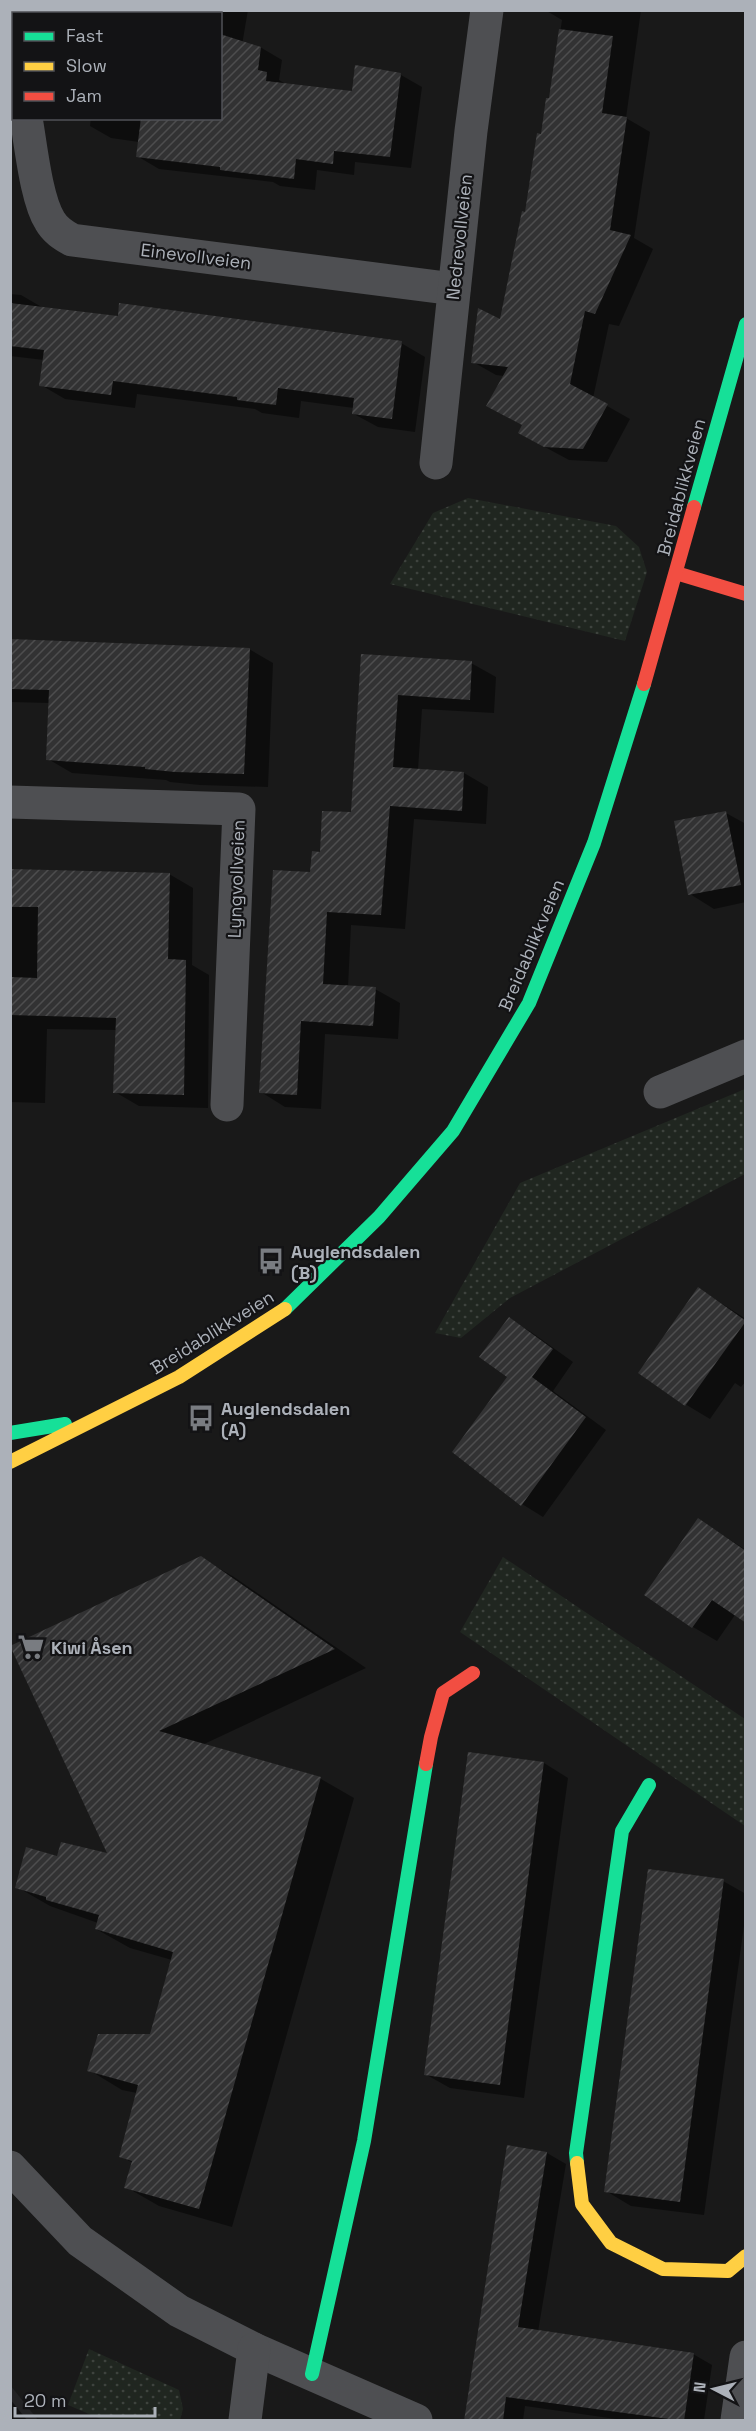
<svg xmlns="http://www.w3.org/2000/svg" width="756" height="2431" font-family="'Space Grotesk',sans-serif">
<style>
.built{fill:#232325}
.green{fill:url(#green-dots)}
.shadow{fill:#0007}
.building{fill:url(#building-hatch)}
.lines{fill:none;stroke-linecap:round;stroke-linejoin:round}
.street{stroke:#4e4f52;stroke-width:33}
.fast{stroke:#16e098;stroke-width:14}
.slow{stroke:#ffcf43;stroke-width:14}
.jam{stroke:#f24e42;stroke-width:14}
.labels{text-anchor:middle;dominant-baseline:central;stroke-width:4.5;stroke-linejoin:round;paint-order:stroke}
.street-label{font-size:18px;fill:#acb1b9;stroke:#131315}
.poi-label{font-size:18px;font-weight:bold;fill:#acb1b9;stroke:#131315;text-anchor:start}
</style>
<defs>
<pattern id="green-dots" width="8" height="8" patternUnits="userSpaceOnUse" patternTransform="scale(1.5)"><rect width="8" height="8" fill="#202620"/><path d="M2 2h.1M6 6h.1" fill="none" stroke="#3e433e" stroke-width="1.8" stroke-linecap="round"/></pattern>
<pattern id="building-hatch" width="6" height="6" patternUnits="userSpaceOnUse" patternTransform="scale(1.5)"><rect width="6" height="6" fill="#323233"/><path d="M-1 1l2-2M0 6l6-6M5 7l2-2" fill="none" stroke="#4d4d4e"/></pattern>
</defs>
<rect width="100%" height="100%" fill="#191919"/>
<!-- built -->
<path class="built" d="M10,2386H11L38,2420H11Z"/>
<!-- green -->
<g class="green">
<path d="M468,498L616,526L639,547L647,572L625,641L390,584L433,513Z"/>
<path d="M745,1089V1174L510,1298L461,1338L435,1333L520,1183Z"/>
<path d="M503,1557L745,1719V1826L460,1632Z"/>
<path d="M89,2349L179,2390L183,2409L180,2420H103L68,2405Z"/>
</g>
<!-- shadow -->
<g class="shadow">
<path d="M185,10H248L242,45L260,47L282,60L279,80L287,85L353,93L356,67L401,75L422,87L411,168L355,162L354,175L317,170L315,190L280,186L273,182L159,169L137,156L139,142L111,138L90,126L91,118H220V14H184Z"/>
<path d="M545,10H641L626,118L650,132L634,238L653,249L619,326L609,324L593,398L630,419L607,462L569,460L543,446L523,425L504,376L496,375L473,362L501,322L550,100L562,20Z"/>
<path d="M10,294L21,295L45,309L119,318L401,343L425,357L415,432L378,427L354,414V408L301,401L299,418L262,413L255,409L137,394L135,408L65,399L41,385L44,360L10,356Z"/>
<path d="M10,641L249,649L273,663L268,787L200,785L170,782L166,780L72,773L48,759L50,703L10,702Z"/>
<path d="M362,656L471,663L496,677L494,713L422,709L418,770L464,773L488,787L486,824L414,819L405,929L351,925L348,987L375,989L400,1003L398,1039L325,1034L321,1109L285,1107L261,1092L311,874L321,854L352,814Z"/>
<path d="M726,813L746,824V902L714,909L690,894Z"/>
<path d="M10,871L169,874L193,888L192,965L209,975L208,1108L139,1106L115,1092L117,1030L47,1029L45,1103L10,1102Z"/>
<path d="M699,1289L746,1319V1381L741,1387L735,1383L710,1419L685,1404Z"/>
<path d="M509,1319L531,1332L573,1362L553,1391L606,1430L543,1517L522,1504L509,1377Z"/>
<path d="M699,1520L746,1550V1622L735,1615L717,1641L693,1627Z"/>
<path d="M201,1558L234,1577L366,1668L202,1745L321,1779L354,1798L232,2227L159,2206L126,2187L133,2163L120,2156L137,2093L122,2090L89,2070L151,2036L172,1960L130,1948L96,1929L98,1923L50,1906L17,1887L58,1858L110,1855Z"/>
<path d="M469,1753L544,1763L568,1778L524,2098L450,2088L425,2074Z"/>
<path d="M723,1881L746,1894V1911L704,2215L631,2206L606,2191Z"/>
<path d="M508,2147L547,2153L566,2164L538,2332L693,2354L712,2365L704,2420H623L525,2406L523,2420H466Z"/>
<path d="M10,2399L27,2420H10Z"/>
</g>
<!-- building -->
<g class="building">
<path d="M559,29L613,36L602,113L627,117L610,230L631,235L595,314L585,311L570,384L608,404L583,449L544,447L518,433L522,425L486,406L508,367L471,363L478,308L500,319L522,211L525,212L537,133L541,134L546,98H549Z"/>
<path d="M220,34L261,47L258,70L267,72L266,81L352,91L355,65L401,73L390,157L334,151L333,164L296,159L294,179L220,170V167L136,157L141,118H220Z"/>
<path d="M10,303L118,316L119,303L402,341L392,419L352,414L354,398L278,388L276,405L237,400V397L113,381L111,395L39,386L44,350L10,346Z"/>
<path d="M10,639L250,648L244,774L175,772L145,769V767L46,760L49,690L10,689Z"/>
<path d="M361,654L472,661L470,700L398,695L393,767L464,772L462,811L390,806L381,915L327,912L323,984L376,987L373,1026L301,1021L297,1095L259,1093L273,870L310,872L312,851L320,852L322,811L351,812Z"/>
<path d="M726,811L741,885L688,895L674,821Z"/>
<path d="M10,869L170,873L168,959L186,960L184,1095L113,1093L116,1018L10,1015V977L37,978L38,907H10Z"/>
<path d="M698,1287L746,1321L685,1406L638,1373Z"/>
<path d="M509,1317L553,1349L532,1377L586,1417L521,1506L452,1452L507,1377L479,1357Z"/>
<path d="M698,1518L746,1551V1623L712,1600L692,1628L644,1595Z"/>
<path d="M201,1556L335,1649L159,1731L321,1777L199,2209L124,2188L132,2161L119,2157L138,2085L87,2071L98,2034H150L173,1952L95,1929L99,1915L46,1900V1897L15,1888L26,1847L57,1856L61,1842L107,1853L10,1646Z"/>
<path d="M468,1752L544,1762L500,2085L424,2075Z"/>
<path d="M648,1869L724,1879L680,2202L604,2192Z"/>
<path d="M507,2145L547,2152L518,2327L694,2353L684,2421L506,2397L503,2421H464Z"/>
</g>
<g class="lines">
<!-- street -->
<g class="street">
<path d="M10,33L14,49"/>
<path d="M26,118C31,145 36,199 50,221C55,230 63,235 72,240L454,289"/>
<path d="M436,463L471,131L487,10"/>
<path d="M10,802L239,809L227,1105"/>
<path d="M660,1092L746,1056"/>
<path d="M10,2167L80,2241L179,2311L254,2349L416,2420"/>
<path d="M245,2420L254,2349"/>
<path d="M737,2420L746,2357"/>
</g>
<!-- fast -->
<g class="fast">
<path d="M694,507L746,324"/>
<path d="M285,1309L379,1217L453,1131L529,1003L594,843L644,684"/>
<path d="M10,1433L65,1424"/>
<path d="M577,2163L576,2153L622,1831L649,1785"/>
<path d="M312,2374L364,2141L426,1764"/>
</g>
<!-- slow -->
<g class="slow">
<path d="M10,1462L179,1377L285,1309"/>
<path d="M577,2163L582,2204L611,2243L663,2269L728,2271L746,2256"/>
</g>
<!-- jam -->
<g class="jam">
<path d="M676,573L746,594"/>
<path d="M644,684L694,507"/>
<path d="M426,1764L431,1737L443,1693L473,1673"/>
</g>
</g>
<!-- icons -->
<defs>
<g id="bus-bare" transform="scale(2.07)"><path d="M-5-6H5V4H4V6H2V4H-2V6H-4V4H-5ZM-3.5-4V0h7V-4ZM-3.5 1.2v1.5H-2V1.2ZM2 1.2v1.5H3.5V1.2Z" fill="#797c81" stroke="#131315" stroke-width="2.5" paint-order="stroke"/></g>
<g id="supermarket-bare" transform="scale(2.07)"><path d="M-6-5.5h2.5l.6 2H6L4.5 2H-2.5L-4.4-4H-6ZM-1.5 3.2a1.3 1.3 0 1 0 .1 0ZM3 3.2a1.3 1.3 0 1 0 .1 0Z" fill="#797c81" stroke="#131315" stroke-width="2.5" paint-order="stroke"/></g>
</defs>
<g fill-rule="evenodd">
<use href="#bus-bare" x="271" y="1261"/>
<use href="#bus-bare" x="201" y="1418"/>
<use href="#supermarket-bare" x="31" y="1647"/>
</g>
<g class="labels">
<!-- street labels -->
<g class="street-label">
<text transform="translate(459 237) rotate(-84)">Nedrevollveien</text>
<text transform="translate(196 256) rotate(7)">Einevollveien</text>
<text transform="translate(681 487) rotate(-75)">Breidablikkveien</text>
<text transform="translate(236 879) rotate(-88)">Lyngvollveien</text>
<text transform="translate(531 945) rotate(-67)">Breidablikkveien</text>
<text transform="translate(212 1332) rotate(-32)">Breidablikkveien</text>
</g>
<!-- poi labels -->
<g class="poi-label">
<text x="291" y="1251">Auglendsdalen<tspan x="291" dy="21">(B)</tspan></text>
<text x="221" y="1408">Auglendsdalen<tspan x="221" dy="21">(A)</tspan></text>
<text x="51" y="1647">Kiwi Åsen</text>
</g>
</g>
<!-- border -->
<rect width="756" height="2431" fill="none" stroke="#acb1b9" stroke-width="24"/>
<!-- legend -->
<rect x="12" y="12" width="210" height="108" fill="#131315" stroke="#505257" stroke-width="1.5"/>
<rect x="24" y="32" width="30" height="9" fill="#16e098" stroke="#505257" stroke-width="1.5"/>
<text x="66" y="42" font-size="18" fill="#acb1b9">Fast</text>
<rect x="24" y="62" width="30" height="9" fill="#ffcf43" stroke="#505257" stroke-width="1.5"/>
<text x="66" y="72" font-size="18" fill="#acb1b9">Slow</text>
<rect x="24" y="92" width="30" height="9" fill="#f24e42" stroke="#505257" stroke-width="1.5"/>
<text x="66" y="102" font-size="18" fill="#acb1b9">Jam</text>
<!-- north arrow -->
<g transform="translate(714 2389) rotate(277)" stroke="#131315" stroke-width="4.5" paint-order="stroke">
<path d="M0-4.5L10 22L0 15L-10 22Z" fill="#acb1b9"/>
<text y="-9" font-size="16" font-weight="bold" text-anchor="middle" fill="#acb1b9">N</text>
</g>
<!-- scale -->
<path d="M15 2407v9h140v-9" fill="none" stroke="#acb1b9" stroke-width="3"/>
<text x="24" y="2407" font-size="18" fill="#acb1b9" stroke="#131315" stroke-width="4.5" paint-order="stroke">20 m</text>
</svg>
